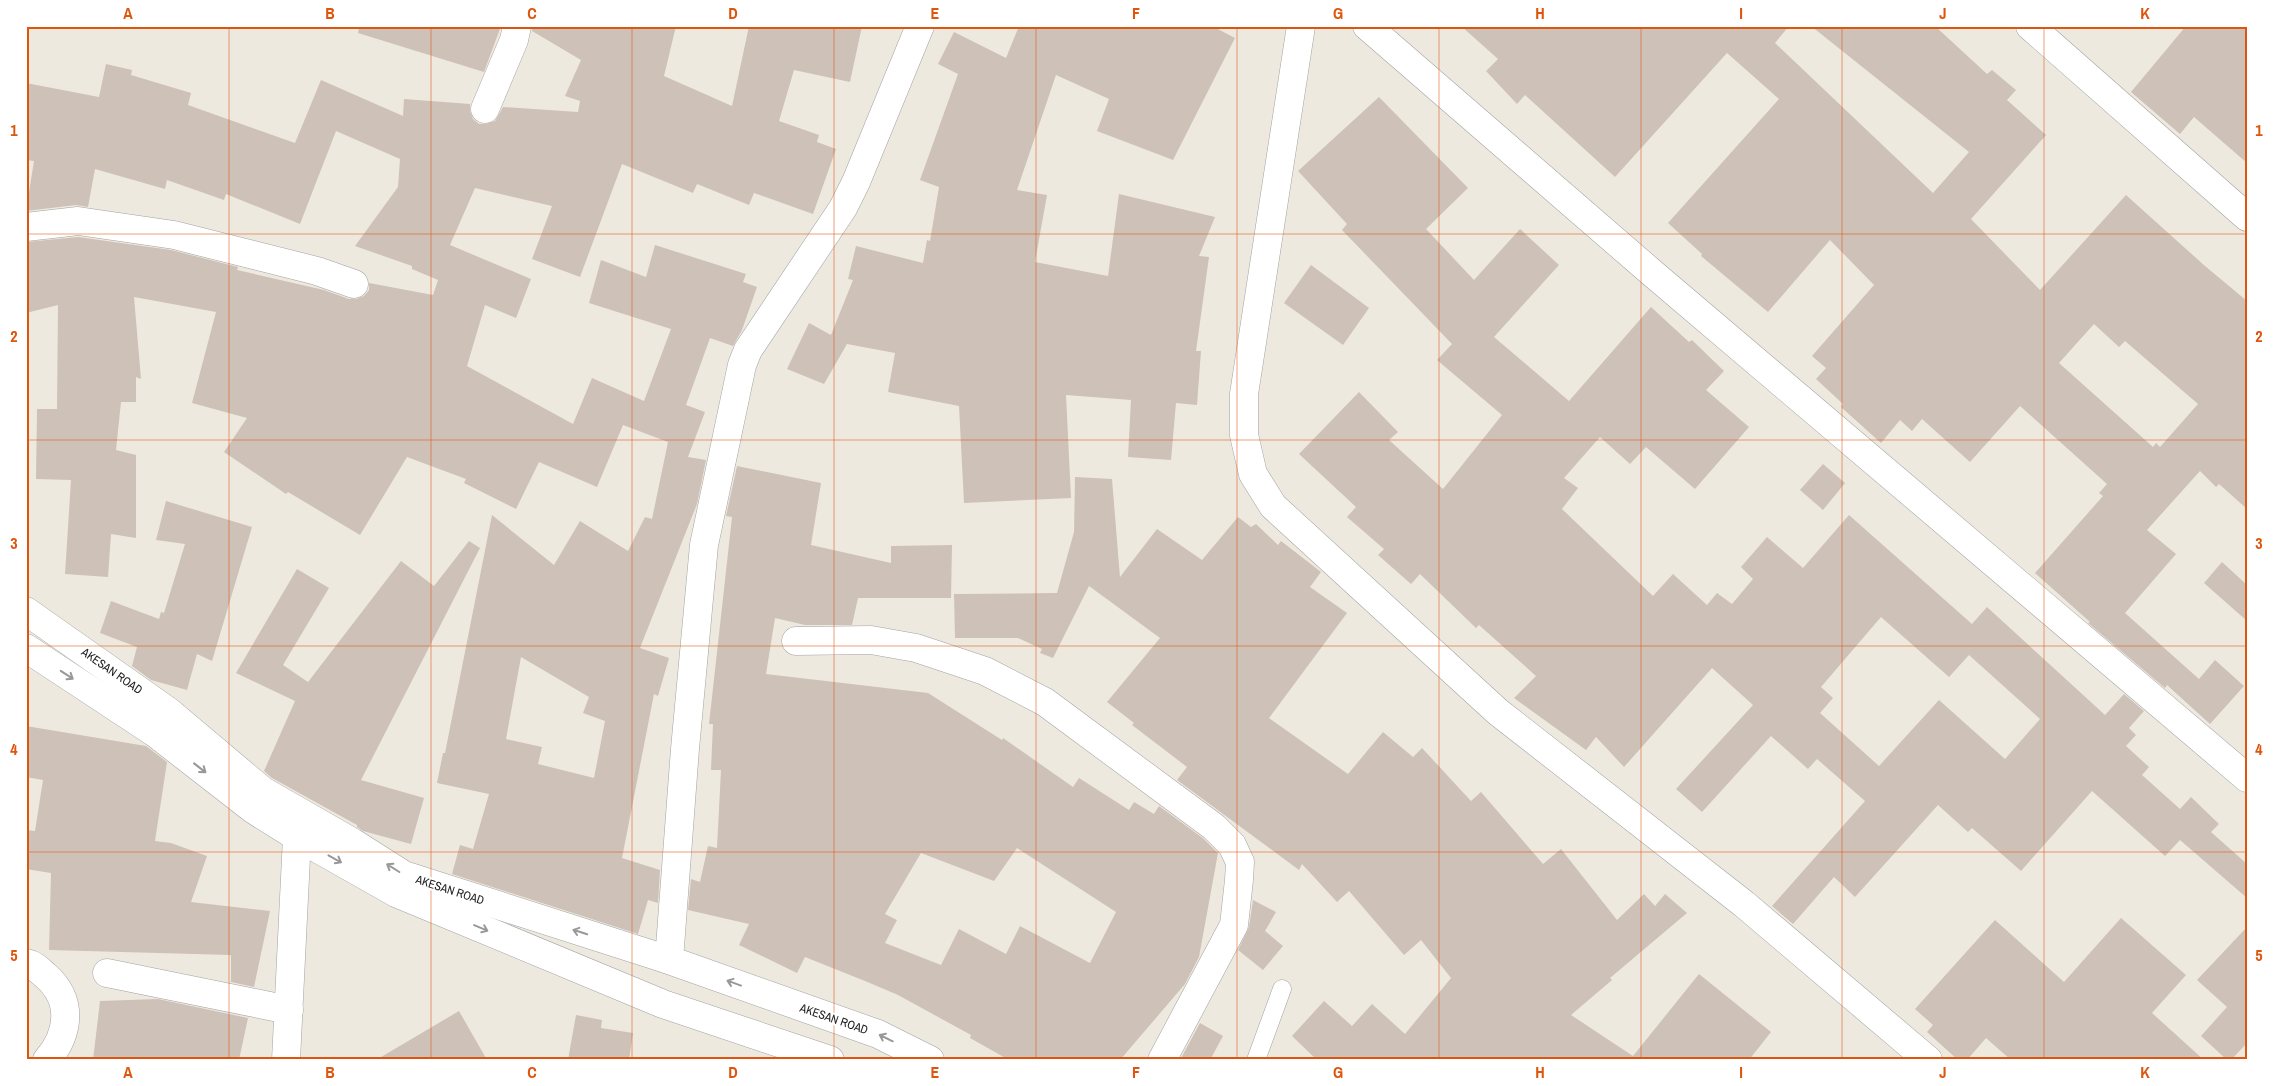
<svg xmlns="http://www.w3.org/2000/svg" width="2273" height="1086" font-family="'Archivo Narrow',sans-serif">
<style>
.building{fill:#cec1b8;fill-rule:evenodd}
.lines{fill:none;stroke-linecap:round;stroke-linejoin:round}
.service-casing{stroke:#a2a2a2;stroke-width:19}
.minor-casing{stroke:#a2a2a2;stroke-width:29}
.tertiary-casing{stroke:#a2a2a2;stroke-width:29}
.service{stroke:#fff;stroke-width:18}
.minor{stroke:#fff;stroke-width:28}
.tertiary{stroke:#fff;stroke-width:28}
.oneway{stroke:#989898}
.grid{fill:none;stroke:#de560d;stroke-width:1;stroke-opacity:0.55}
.labels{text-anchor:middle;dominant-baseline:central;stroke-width:4;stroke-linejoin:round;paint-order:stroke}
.street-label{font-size:12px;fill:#1b1b1b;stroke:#fff}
.neatline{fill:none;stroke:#de560d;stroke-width:2}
.grid-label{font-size:16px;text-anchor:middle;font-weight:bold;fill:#de560d}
</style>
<rect width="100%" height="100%" fill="#eee9df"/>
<!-- building -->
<g class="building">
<path d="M359,26H501L484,72L358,33Z"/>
<path d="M532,26H676L664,76L732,106L749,26H862L850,82L794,70L779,121L819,135L817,142L836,149L813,214L754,193L749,205L697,184L693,193L622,164L580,277L532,259L552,206L475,188L450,245L531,279L516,318L485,305L467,366L573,424L592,378L644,401L671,329L589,303L601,260L646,277L655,245L746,274L743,282L757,287L742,330L733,346L710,338L686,405L705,412L688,457L706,460L697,504L640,648L669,658L658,696L654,694L622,858L660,870L658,903L648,900L638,934L452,874L460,845L473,849L489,794L437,783L443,753H445L492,515L554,565L580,521L628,551L645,517L652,519L668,442L623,425L597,487L539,462L516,509L464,483L466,479L407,457L360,535L288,492L286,494L224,452L247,418L192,403L216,312L134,297L141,379L136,377V402H121L116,450L136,455V538L111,534L108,577L65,574L71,480L36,479L37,409H57L58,305L26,313V242L78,237L171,250L238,267L237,270L324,290L349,299H356L364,296L369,290V283L433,295L438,280L412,269V266L355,246L398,187L400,159L336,131L300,224L226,194L224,200L167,180L165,189L95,169L88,207L76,205L26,211L34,161L26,160V83L99,97L106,64L132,70L131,75L191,93L188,105L295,143L321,80L403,116L404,99L470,104V111L473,119L479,124H486L495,121L503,107L578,112L580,101L565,96L581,60L532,31ZM521,657L589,697L583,713L605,721L594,778L538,764L542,747L506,739Z"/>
<path d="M1019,26H1212L1235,38L1173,160L1097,131L1109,99L1056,75L1017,190L1047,195L1035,262L1108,276L1119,194L1215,217L1199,256L1209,257L1196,351H1201L1197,405L1176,403L1171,460L1128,457L1131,400L1066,395L1071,498L964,503L959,406L888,392L895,353L847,344L824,384L787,369L809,323L831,335L853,280L848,279L856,246L923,263L927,240L930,241L939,187L920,180L958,74L938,64L954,32L1006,58Z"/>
<path d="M1461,26H1789L1775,43L1933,193L1969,152L1811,26H1935L1987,74L1992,70L2016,90L2007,100L2046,135L1971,219L2040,290L2126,195L2205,266L2247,301V509L2219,484L2216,487L2200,471L2147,530L2176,554L2125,613L2199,679L2215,660L2244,686L2210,724L2167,685L2165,688L2088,623L2090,622L2035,573L2103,496L2099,493L2107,484L2020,406L1970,462L1922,419L1912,431L1900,420L1881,443L1841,407L1843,404L1816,379L1826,368L1812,356L1874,285L1830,240L1768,312L1701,256L1702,254L1668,223L1779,99L1727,53L1615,177L1525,95L1517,104L1486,71L1498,59ZM2094,324L2119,347L2125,341L2198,404L2160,447L2156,443L2153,447L2059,363Z"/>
<path d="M2186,26H2247V163L2194,117L2180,134L2131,92Z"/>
<path d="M1379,97L1468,188L1426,229L1474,280L1520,229L1559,265L1494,337L1569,401L1651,307L1689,342L1692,340L1724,371L1706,390L1749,427L1695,489L1646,447L1630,464L1600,437L1564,478L1578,488L1562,509L1653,596L1673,574L1707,605L1717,593L1732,604L1753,579L1741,567L1767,537L1803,568L1849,515L1972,624L1987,607L2105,715L2124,694L2144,711L2129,728L2136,735L2126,746L2149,767L2142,775L2180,809L2191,797L2219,824L2211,832L2247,864V898L2180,840L2165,856L2092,791L2021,871L1972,828L1968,832L1938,805L1855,897L1834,877L1793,924L1772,906L1865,801L1817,759L1808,769L1771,736L1702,812L1676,789L1753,705L1712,668L1624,767L1596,737L1586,750L1514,698L1536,676L1479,625L1476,628L1420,574L1411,584L1378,555L1384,549L1347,517L1356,507L1299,454L1359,392L1398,432L1389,440L1443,489L1502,415L1437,360L1452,344L1342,230L1347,224L1298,171ZM1881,617L1949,677L1969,655L2040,719L2005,759L1939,700L1879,766L1820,713L1833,698L1821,687Z"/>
<path d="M1311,265L1369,308L1343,345L1284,303Z"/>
<path d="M1823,464L1845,483L1823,510L1800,490Z"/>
<path d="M737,466L821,483L811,545L891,563V546L952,545L951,598H858L852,625H805L775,618L766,674L928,693L1002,740L1003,738L1073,787L1079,778L1129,810L1134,802L1154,814L1159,806L1204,839L1218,853L1199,957L1185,984L1120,1060H1009L970,1038L971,1035L898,995L865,981L805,957L797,973L739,945L749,924L688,910L691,879L700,882L708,846L717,848L721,770H711L713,724H709L732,517L726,516ZM1017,848L1116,912L1090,963L1020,926L1006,954L959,929L941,965L885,943L897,920L885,914L921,853L994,881Z"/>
<path d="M1075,477L1112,479L1120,577L1157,529L1202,560L1238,517L1251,527L1256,524L1278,545L1281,541L1321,572L1310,587L1347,613L1269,718L1348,774L1383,732L1413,757L1422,748L1471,801L1481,792L1543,864L1561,849L1617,920L1644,894L1655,906L1665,894L1687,913L1610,978L1612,980L1571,1015L1633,1056L1699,974L1771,1032L1749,1060H1317L1292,1036L1324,1001L1352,1026L1372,1004L1405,1034L1451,978L1421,940L1404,955L1349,891L1337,902L1302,864L1299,870L1177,780L1187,767L1132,725L1134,723L1107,702L1160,638L1089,586L1053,658L1040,653L1042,649L1018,638H955L954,594L1057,593L1074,532Z"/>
<path d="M166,501L252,527L212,661L197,654L187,690L151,680L132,666L137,647L100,633L111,601L159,619L161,612L164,613L185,544L156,540Z"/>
<path d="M469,541L480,548L361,780L424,798L411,844L363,831L357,827V825L272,778L264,771L295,701L236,673L297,569L329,588L283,665L308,682L401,561L434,586Z"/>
<path d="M2222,562L2247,585V621L2204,583Z"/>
<path d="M26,726L146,746L167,762L155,841L171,843L207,856L191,902L270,911L254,987L231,982V955L49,950L51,873L26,869V830L35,831L43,780L26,777Z"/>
<path d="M1253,900L1276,912L1265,931L1283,946L1263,970L1238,950L1249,927Z"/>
<path d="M2121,918L2186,975L2152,1013L2204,1060H2011L1986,1038L1967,1060H1958L1927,1032L1933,1025L1915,1009L1995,920L2064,982Z"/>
<path d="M2247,927V1043L2231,1060H2227L2201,1036L2227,1007L2197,980Z"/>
<path d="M158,999L248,1018L239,1060H93L100,1001Z"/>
<path d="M459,1011L487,1060H376Z"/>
<path d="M576,1015L602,1020L601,1028L633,1033L629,1060H568Z"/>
<path d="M1200,1023L1223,1036L1210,1060H1180Z"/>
</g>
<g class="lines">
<!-- service casing -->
<g class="service-casing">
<path id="service" d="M1256,1060L1282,989"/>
</g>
<!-- minor casing -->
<g class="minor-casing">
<g id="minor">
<path d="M1301,26L1244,394V435L1253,474L1273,506L1498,712L1744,904L1928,1060"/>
<path d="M1367,26L1651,272L2247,778"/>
<path d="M2030,26L2247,217"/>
<path d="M485,109L514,40L517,26"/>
<path d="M26,227L78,221L174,235L317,271L354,284"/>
<path d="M796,641L871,640L916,648L985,671L1045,702L1214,827L1232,845L1240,862L1239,880L1234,925L1162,1060"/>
<path d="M669,960L685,749L704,545L742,365L748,350L843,208L856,182L920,26"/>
<path d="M26,963C35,965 39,970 46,976C73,1000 70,1033 47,1060"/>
<path d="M107,973L289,1010"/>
<path d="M286,1060L297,837"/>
</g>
</g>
<!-- tertiary casing -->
<g class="tertiary-casing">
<g id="tertiary">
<path d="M26,611L168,711L263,791L352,842L404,875L669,960L878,1034L930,1060"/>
<path d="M26,648L155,733L254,810L297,837L396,893L663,1004L830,1060"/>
</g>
</g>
<!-- service -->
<use href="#service" class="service"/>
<!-- minor -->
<use href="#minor" class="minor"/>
<!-- tertiary -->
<use href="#tertiary" class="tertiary"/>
</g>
<!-- one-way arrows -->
<defs><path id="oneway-shaft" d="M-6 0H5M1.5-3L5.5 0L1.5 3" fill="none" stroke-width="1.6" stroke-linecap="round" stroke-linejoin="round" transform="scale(1.25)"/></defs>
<g class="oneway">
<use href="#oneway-shaft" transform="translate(67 675) rotate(33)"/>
<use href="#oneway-shaft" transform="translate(200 768) rotate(38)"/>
<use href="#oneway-shaft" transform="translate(335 859) rotate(29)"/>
<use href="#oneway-shaft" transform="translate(393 868) rotate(-148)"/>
<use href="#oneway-shaft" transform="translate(481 928) rotate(23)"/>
<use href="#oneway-shaft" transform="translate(580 932) rotate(-162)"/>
<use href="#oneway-shaft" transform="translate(734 983) rotate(-160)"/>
<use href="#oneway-shaft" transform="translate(886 1038) rotate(-154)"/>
</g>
<!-- grid -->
<path class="grid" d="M229,26V1060M431,26V1060M632,26V1060M834,26V1060M1036,26V1060M1237,26V1060M1439,26V1060M1641,26V1060M1842,26V1060M2044,26V1060M26,234H2247M26,440H2247M26,646H2247M26,852H2247"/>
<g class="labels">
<!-- street labels -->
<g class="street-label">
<text transform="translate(112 671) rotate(35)">AKESAN ROAD</text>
<text transform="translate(450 890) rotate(18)">AKESAN ROAD</text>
<text transform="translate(834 1019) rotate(19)">AKESAN ROAD</text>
</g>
</g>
<!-- border -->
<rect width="2273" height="1086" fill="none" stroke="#ffffff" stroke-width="55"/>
<rect x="28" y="28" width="2218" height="1030" class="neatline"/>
<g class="grid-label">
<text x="128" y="19">A</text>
<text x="330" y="19">B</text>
<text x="532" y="19">C</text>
<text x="733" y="19">D</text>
<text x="935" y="19">E</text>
<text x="1136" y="19">F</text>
<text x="1338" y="19">G</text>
<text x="1540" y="19">H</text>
<text x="1741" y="19">I</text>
<text x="1943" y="19">J</text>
<text x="2145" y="19">K</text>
<text x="14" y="136">1</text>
<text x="2259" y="136">1</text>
<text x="14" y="342">2</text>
<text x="2259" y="342">2</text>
<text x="14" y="549">3</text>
<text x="2259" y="549">3</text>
<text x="14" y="755">4</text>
<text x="2259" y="755">4</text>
<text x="14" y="961">5</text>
<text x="2259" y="961">5</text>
<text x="128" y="1078">A</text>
<text x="330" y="1078">B</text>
<text x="532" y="1078">C</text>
<text x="733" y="1078">D</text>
<text x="935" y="1078">E</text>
<text x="1136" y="1078">F</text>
<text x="1338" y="1078">G</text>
<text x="1540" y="1078">H</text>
<text x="1741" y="1078">I</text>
<text x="1943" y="1078">J</text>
<text x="2145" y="1078">K</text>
</g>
</svg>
